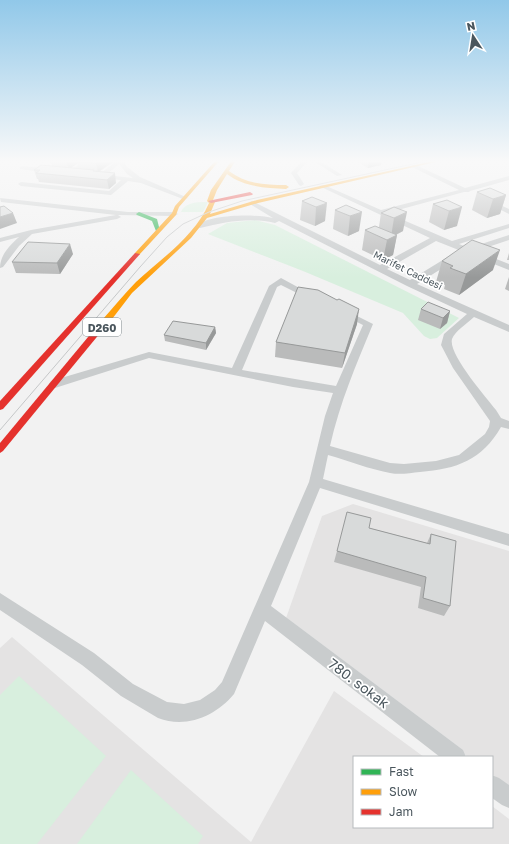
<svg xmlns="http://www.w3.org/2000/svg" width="509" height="844" font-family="'Golos Text',sans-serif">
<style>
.education{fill:#e4e3e3}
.green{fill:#d8efde}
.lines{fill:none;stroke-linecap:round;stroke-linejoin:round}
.street{fill:#c9cccd;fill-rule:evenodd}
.fast{fill:#30b455;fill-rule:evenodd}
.slow{fill:#ff9f0a;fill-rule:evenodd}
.jam{fill:#e5322d;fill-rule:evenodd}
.tram{stroke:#c5c7c8;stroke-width:1}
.wall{fill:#babbbb;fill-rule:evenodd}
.shaded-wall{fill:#979999}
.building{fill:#d8dada;stroke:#979999}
.labels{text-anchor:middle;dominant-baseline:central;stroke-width:3.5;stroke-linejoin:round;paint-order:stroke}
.far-street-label{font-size:10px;fill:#4a565d;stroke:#fff}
.shield{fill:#fff;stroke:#80898e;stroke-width:1}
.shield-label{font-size:11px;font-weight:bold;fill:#4a565d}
.near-street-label{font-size:14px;fill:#4a565d;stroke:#fff}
</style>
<rect width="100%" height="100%" fill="#f2f2f2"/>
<!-- education -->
<g class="education">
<path d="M353,504L509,551V787L492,774V757H468L285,621L322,516Z"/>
<path d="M12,637L251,842L334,691L424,757H354V827H492V806L509,819V844H0V648Z"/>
</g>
<!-- green -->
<g class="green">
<path d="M205,202H208L203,212H181C184,203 196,202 205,202Z"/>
<path d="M255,220L275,225L459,318L437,338L430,339L424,336L403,313L303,271L208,234L227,223Z"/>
<path d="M19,676L106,756L37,844H0V695Z"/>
<path d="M131,770L203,836L198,844H77Z"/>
</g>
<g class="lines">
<!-- street -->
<g class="street">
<path d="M85,160H91L72,174H68V172Z"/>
<path d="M118,160H124L126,166L140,177L188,198L183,199L141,183L128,181L111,195L21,186L18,184L21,182L109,191L121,180L100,178L97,176ZM119,164L127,174L133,178L106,175Z"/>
<path d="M303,160H309L297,173L304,184L301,186L299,185L291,173Z"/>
<path d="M312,160H318L342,175L337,176Z"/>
<path d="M412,165H416L465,188L509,176V180L470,191L469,192H464L387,213L452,241L509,224V228L459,244L469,248L509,235V240L476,251L509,264V270L436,241L387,269L410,280L451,255H457L458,257L457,259L417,284L509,325V332L474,317C468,323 455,331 452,339C448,354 486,397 496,410L501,418L509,421V429L501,427C482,460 457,469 420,472C410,473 400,475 390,473C369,469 349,461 328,455L323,479L509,534V546L320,488L271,606L463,750L466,757H440L265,621L234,694C216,716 186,729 158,718L121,696L82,665L0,610V593L94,653L133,684L167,702L184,704L200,700L215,690L222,682L309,482L325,416L333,393L293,387L149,358L55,388L51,387L49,384L51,381L149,352L232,368L269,286L281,278L316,297L311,300L281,285L277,287L242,370L336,386L363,325L337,312L342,309L345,310L373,324C356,365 340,402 330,446L390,463L404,464L436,461L459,455L485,434L489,427L490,421L453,368L441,345L444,334L467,314L407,286L279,221L275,223C248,217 226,222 200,228L196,226C210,214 255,214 273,218L250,204V202L252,201L380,265L430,238L319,186L324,185L381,210L459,190L412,167Z"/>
<path d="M22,166L51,169L54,171L51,173L20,169V167Z"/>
<path d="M0,198L128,212H174L178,214L174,216L118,215L121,217L117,219L32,234L19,246L3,267L0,268C0,255 10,245 19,237L0,242V238L31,230L116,215L1,202Z"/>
<path d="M487,199L509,209V214L485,202V200Z"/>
<path d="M492,775L499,778L509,785V808L502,805L492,798Z"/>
</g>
<!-- fast -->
<path class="fast" d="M139,212L157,219L160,231H156L152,221L137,215L136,214Z"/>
<!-- slow -->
<g class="slow">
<path d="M216,160H220L179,207L176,215L139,255H135V253L172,213L175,206Z"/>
<path d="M232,160H236L229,171C246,184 265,185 286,185L289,187L286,189C266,188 244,187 227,174L217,190L213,200L215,202L210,214L257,200L438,160H444L258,203L207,218L191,238L132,293L109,323H103V319C114,307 124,294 136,282C162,258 195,236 209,203L207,201L211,190Z"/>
</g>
<!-- jam -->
<g class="jam">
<path d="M250,192L253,194L252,195L211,203L208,201Z"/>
<path d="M135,253L140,254L3,409L0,410V401Z"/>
<path d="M103,319H109L110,321L3,451L0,453V443Z"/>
</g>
<!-- tram -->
<path class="tram" d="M0,430L140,267L167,237L183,224L209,212L242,201L431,160"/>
</g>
<!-- wall -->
<g class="wall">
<path d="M51,160H116L99,172L116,183L109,189L39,182L38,179H37L34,170L52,166ZM78,163L79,169L71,168Z"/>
<path d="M355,160H382L381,165L368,168Z"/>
<path d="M477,192L506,195L500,214L487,218L472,210Z"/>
<path d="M312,197L325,221L315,226L300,220L302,201Z"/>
<path d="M447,200L457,226L444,230L429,222L433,204Z"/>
<path d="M346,205L359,231L348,236L333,229L335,210Z"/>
<path d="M394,207L403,231L396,235H397L393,255L383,260L362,250L365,230L379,227L381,213Z"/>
<path d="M509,253V260H507Z"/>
<path d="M73,254L60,274L16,273L12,262Z"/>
<path d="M442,261L493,270L459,295L444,289L445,285L436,282Z"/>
<path d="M509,277V291L505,289Z"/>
<path d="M421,309L450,311L447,323L440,329L418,320Z"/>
<path d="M357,324L342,368L275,357L276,342Z"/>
<path d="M215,327L216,333L206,350L165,341L164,335Z"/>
<path d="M369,528L427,543L431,534L450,606L444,616L418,608L421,587L334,562L337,551Z"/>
</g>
<!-- shaded-wall -->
<g class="shaded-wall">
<path d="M66,160H83L78,162V163L69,169Z"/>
<path d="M101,160H116L98,172L96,163Z"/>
<path d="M369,160H382L381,165L368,168Z"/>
<path d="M115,173L116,183L109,189L107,180Z"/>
<path d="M506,195L500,214L487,218L493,199Z"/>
<path d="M327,203L325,221L315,226L316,207Z"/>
<path d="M462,207L457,226L444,230L449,211Z"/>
<path d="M362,212L359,231L348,236L350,216Z"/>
<path d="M407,212L403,231L391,237L394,218Z"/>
<path d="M13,213L17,223L0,229V217Z"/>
<path d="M397,235L393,255L383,260L387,240Z"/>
<path d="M70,244L73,254L60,274L57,263Z"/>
<path d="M500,250L493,270L459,295L466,274Z"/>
<path d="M359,309L357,324L342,368L345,353Z"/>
<path d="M450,311L447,323L440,329L443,318Z"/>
<path d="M215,327L216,333L206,350V343Z"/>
</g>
<!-- building -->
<g class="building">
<path d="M81,160H101L96,163L78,162Z"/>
<path d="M41,165L94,170L93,171L115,173L107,180L36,173L40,170H34Z"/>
<path d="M490,188L506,195L493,199L477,192Z"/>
<path d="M312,197L327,203L316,207L302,201Z"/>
<path d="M447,200L462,207L449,211L433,204Z"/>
<path d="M346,205L362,212L350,216L335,210Z"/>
<path d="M4,206L13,213L0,217V207Z"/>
<path d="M394,207L407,212L394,218L381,213Z"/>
<path d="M375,226L397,235L387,240L365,230Z"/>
<path d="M472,240L500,250L466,274L450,268L453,266L442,261Z"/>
<path d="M28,242L70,244L57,263L12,262Z"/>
<path d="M298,287L318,290L337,300L339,299L359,309L345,353L276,342Z"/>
<path d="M428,302L450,311L443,318L421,309Z"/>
<path d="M173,321L215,327L206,343L164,335Z"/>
<path d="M347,512L371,518L369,528L430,544L431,534L456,541L450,606L423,598L426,577L337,551Z"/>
</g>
<!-- sky -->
<linearGradient id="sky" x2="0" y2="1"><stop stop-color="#91c8e9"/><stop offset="0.58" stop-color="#f9f9f9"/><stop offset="1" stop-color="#f9f9f9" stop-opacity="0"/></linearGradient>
<rect width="509" height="278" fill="url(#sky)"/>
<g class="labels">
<!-- far-street labels -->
<g class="far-street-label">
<text transform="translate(408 270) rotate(26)">Marifet Caddesi</text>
</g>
<!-- shield labels -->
<rect class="shield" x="83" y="318" width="38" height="18" rx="3"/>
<g class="shield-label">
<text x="102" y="327">D260</text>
</g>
<!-- near-street labels -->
<g class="near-street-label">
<text transform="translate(359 683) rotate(37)">780. sokak</text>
</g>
</g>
<!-- legend -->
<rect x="353" y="756" width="140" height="72" fill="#ffffff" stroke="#b7bbbe"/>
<rect x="361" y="769" width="20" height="6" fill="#30b455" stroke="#b7bbbe"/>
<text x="389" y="776" font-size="12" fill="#4a565d">Fast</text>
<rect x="361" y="789" width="20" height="6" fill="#ff9f0a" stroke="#b7bbbe"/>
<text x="389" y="796" font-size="12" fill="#4a565d">Slow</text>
<rect x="361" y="809" width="20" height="6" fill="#e5322d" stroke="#b7bbbe"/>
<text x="389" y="816" font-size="12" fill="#4a565d">Jam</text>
<!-- north arrow -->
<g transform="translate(473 36) rotate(348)" stroke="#ffffff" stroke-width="3" paint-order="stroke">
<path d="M0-3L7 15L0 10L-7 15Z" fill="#4a565d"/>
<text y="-6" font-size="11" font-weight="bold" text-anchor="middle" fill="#4a565d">N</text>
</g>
</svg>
